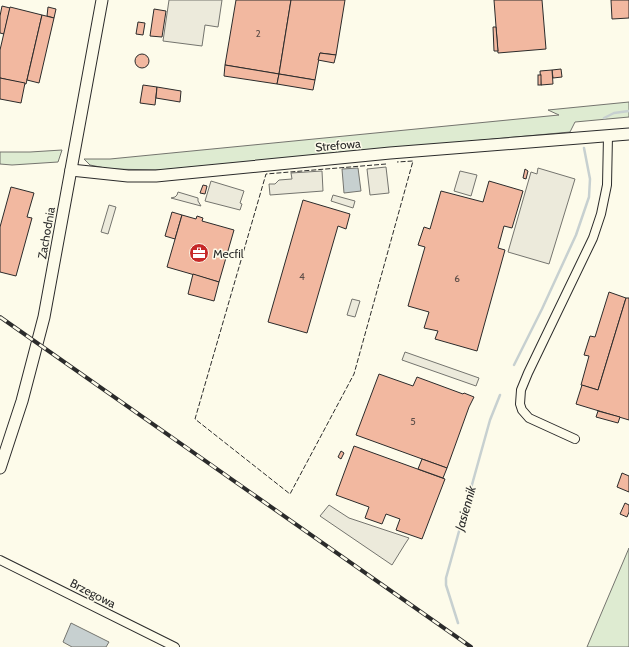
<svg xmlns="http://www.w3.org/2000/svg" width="629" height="647" font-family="Cabin,sans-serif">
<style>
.grass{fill:#deebd1;stroke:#74746e}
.parking{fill:#eceadb;stroke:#74746e}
.water{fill:#c7d0d0;stroke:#74746e}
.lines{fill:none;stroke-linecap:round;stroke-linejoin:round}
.stream{stroke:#c7d0d0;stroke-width:2.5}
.building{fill:#f2b8a0;stroke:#2b2b2b}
.street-casing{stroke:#2b2b2b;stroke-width:10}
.secondary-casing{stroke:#2b2b2b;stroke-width:13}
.street{stroke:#fdfbea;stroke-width:8}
.secondary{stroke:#fdfbea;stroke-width:11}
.rail-casing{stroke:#2b2b2b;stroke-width:4}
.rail{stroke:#fdfbea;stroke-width:2.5;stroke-dasharray:8;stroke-linecap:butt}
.fence{stroke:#2b2b2b;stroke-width:1;stroke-dasharray:5 2;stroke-linecap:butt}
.labels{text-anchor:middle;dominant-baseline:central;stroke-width:3;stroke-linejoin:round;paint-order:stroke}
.number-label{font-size:10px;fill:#5d4e48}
.street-label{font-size:12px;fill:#2b2b2b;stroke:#fdfbea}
.poi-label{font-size:12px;fill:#2b2b2b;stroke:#fdfbea;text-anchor:start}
.water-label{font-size:13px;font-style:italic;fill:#2b2b2b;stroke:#fdfbea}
</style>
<rect width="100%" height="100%" fill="#fdfbea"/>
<!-- grass -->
<g class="grass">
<path d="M629,102V117L575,122L570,132L160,170L110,169L90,165L84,159H110L559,115L548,110Z"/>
<path d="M62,150L58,162L12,165L0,164V152H30Z"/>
<path d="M629,548V647H587Z"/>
</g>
<!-- parking -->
<g class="parking">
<path d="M169,0H222L218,27L205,25L202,46L163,41Z"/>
<path d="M386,167L389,193L370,195L367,169Z"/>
<path d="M538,168L575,179L549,264L508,252L531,172L537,174Z"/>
<path d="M322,171L323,191L270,195L269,184H275L279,180L292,179L291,173Z"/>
<path d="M460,171L477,175L471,196L454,191Z"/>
<path d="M211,181L244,191L240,203L242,204L240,210L205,201Z"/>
<path d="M178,192L198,198V201L201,206L171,198L175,197L177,195Z"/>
<path d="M333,195L355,201L353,208L331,201Z"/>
<path d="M109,205L116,207L108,234L101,232Z"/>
<path d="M352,299L360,301L355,317L347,315Z"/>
<path d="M405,352L479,378L476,386L402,360Z"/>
<path d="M329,505L349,518L409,538L405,544L392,565L320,516Z"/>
</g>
<!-- water -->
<g class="water">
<path d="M358,168L361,191L344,193L342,169Z"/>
<path d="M71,623L109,642L106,647H72L63,642Z"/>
</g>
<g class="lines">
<!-- stream -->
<g class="stream">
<path d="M604,118L614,113L629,111"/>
<path d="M514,365L542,309L576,235L589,197L590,179L584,148"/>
<path d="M458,623L446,585V578L490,420L500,395"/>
</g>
</g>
<!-- building -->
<g class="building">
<path d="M236,0H291L279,74L225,65Z"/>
<path d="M291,0H345L336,55L320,53L315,80L279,74Z"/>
<path d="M494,0H542L546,49L498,53Z"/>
<path d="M611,0H629V18L612,19Z"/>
<path d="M2,6L10,8L4,34L0,33V16Z"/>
<path d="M10,7L42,15L26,84L0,78V50Z"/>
<path d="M48,7L56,9L54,18L47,16Z"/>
<path d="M154,9L166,11L162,37L150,36Z"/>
<path d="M42,15L54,18L39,83L27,80Z"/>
<path d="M138,22L145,23L143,35L136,34Z"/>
<path d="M493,27H496L498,51H494Z"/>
<path d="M320,53L336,55L334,63L318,60Z"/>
<circle cx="142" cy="61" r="7"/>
<path d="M225,65L279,74L277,84L224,76Z"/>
<path d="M561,69L562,77L553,78L552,70Z"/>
<path d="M552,70L553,84L541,85L540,71Z"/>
<path d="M279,74L315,80L313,90L277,84Z"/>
<rect x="538" y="75" width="3" height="10"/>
<path d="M0,78L25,83L21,103L0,99Z"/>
<path d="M143,85L157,87L155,105L140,103Z"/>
<path d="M157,87L181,91L180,102L156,98Z"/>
<path d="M525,169L528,171L526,179L523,178Z"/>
<path d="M489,181L523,191L512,228L504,226L498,248L505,250L477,351L435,339L438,331L424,328L429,312L408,306L425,247L418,245L424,227L430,229L441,191L483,202Z"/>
<path d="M203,185L207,186L205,194L200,193Z"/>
<path d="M11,187L34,193L27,217L32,218L16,276L0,272V227Z"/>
<path d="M303,200L350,214L346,229L338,226L307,333L268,322Z"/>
<path d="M172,212L182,215L175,239L165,236Z"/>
<path d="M182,215L196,219L197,216L203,218L202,221L234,230L219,282L167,267Z"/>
<path d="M193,274L219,282L214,301L188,294Z"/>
<path d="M609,292L626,298L598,390L581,385L589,356L584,355L590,336L595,337Z"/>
<path d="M626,298H629V420L576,404L582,385L598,390Z"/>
<path d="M379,374L413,386L417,377L463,394L464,393L474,397L469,407L447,468L356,435Z"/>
<path d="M598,411L620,417L618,423L596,417Z"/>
<path d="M354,446L445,479L422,539L396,530L400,519L386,514L382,524L365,518L369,507L336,495Z"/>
<path d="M341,451L344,453L341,459L338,457Z"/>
<path d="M422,459L447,468L443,478L418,469Z"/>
<path d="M622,473L629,476V492L617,487Z"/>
<path d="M625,503L629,505V512L627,517L620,514Z"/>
</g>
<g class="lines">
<!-- street casing -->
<g class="street-casing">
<g id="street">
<path d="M575,439L529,418L522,410L520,404L521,390L528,373L593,238L601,214L607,185L608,136"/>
<path d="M0,560L175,647"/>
</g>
</g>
<!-- secondary casing -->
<g class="secondary-casing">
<g id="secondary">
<path d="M71,170L128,176H156L390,153L629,134"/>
<path d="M0,468L22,401L44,317L102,0"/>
</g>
</g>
<!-- street -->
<use href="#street" class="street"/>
<!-- secondary -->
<use href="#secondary" class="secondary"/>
<!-- rail casing -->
<g class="rail-casing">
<path id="rail" d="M0,317L471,647"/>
</g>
<!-- rail -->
<use href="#rail" class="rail"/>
<!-- fence -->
<path class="fence" d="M386,164L266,174L195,419L290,494L354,374L413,161L397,162"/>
</g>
<!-- icons -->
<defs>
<g id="office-disc" transform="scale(1)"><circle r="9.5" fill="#c62828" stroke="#fdfbea"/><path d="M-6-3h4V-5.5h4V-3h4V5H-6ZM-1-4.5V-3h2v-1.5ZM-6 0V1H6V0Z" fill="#fff"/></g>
</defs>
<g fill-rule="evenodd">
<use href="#office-disc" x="199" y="253"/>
</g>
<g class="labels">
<!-- number labels -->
<g class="number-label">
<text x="258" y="33">2</text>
<text x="302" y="276">4</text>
<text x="457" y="278">6</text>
<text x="413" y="421">5</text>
</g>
<!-- street labels -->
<g class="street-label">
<text transform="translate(338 145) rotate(-5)">Strefowa</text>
<text transform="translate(46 233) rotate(-80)">Zachodnia</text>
<text transform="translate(93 593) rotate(27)">Brzegowa</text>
</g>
<!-- poi labels -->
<g class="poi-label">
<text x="213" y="253">Mecfil</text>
</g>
<!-- water labels -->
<g class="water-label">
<text transform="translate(465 508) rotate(-74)">Jasiennik</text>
</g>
</g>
</svg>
